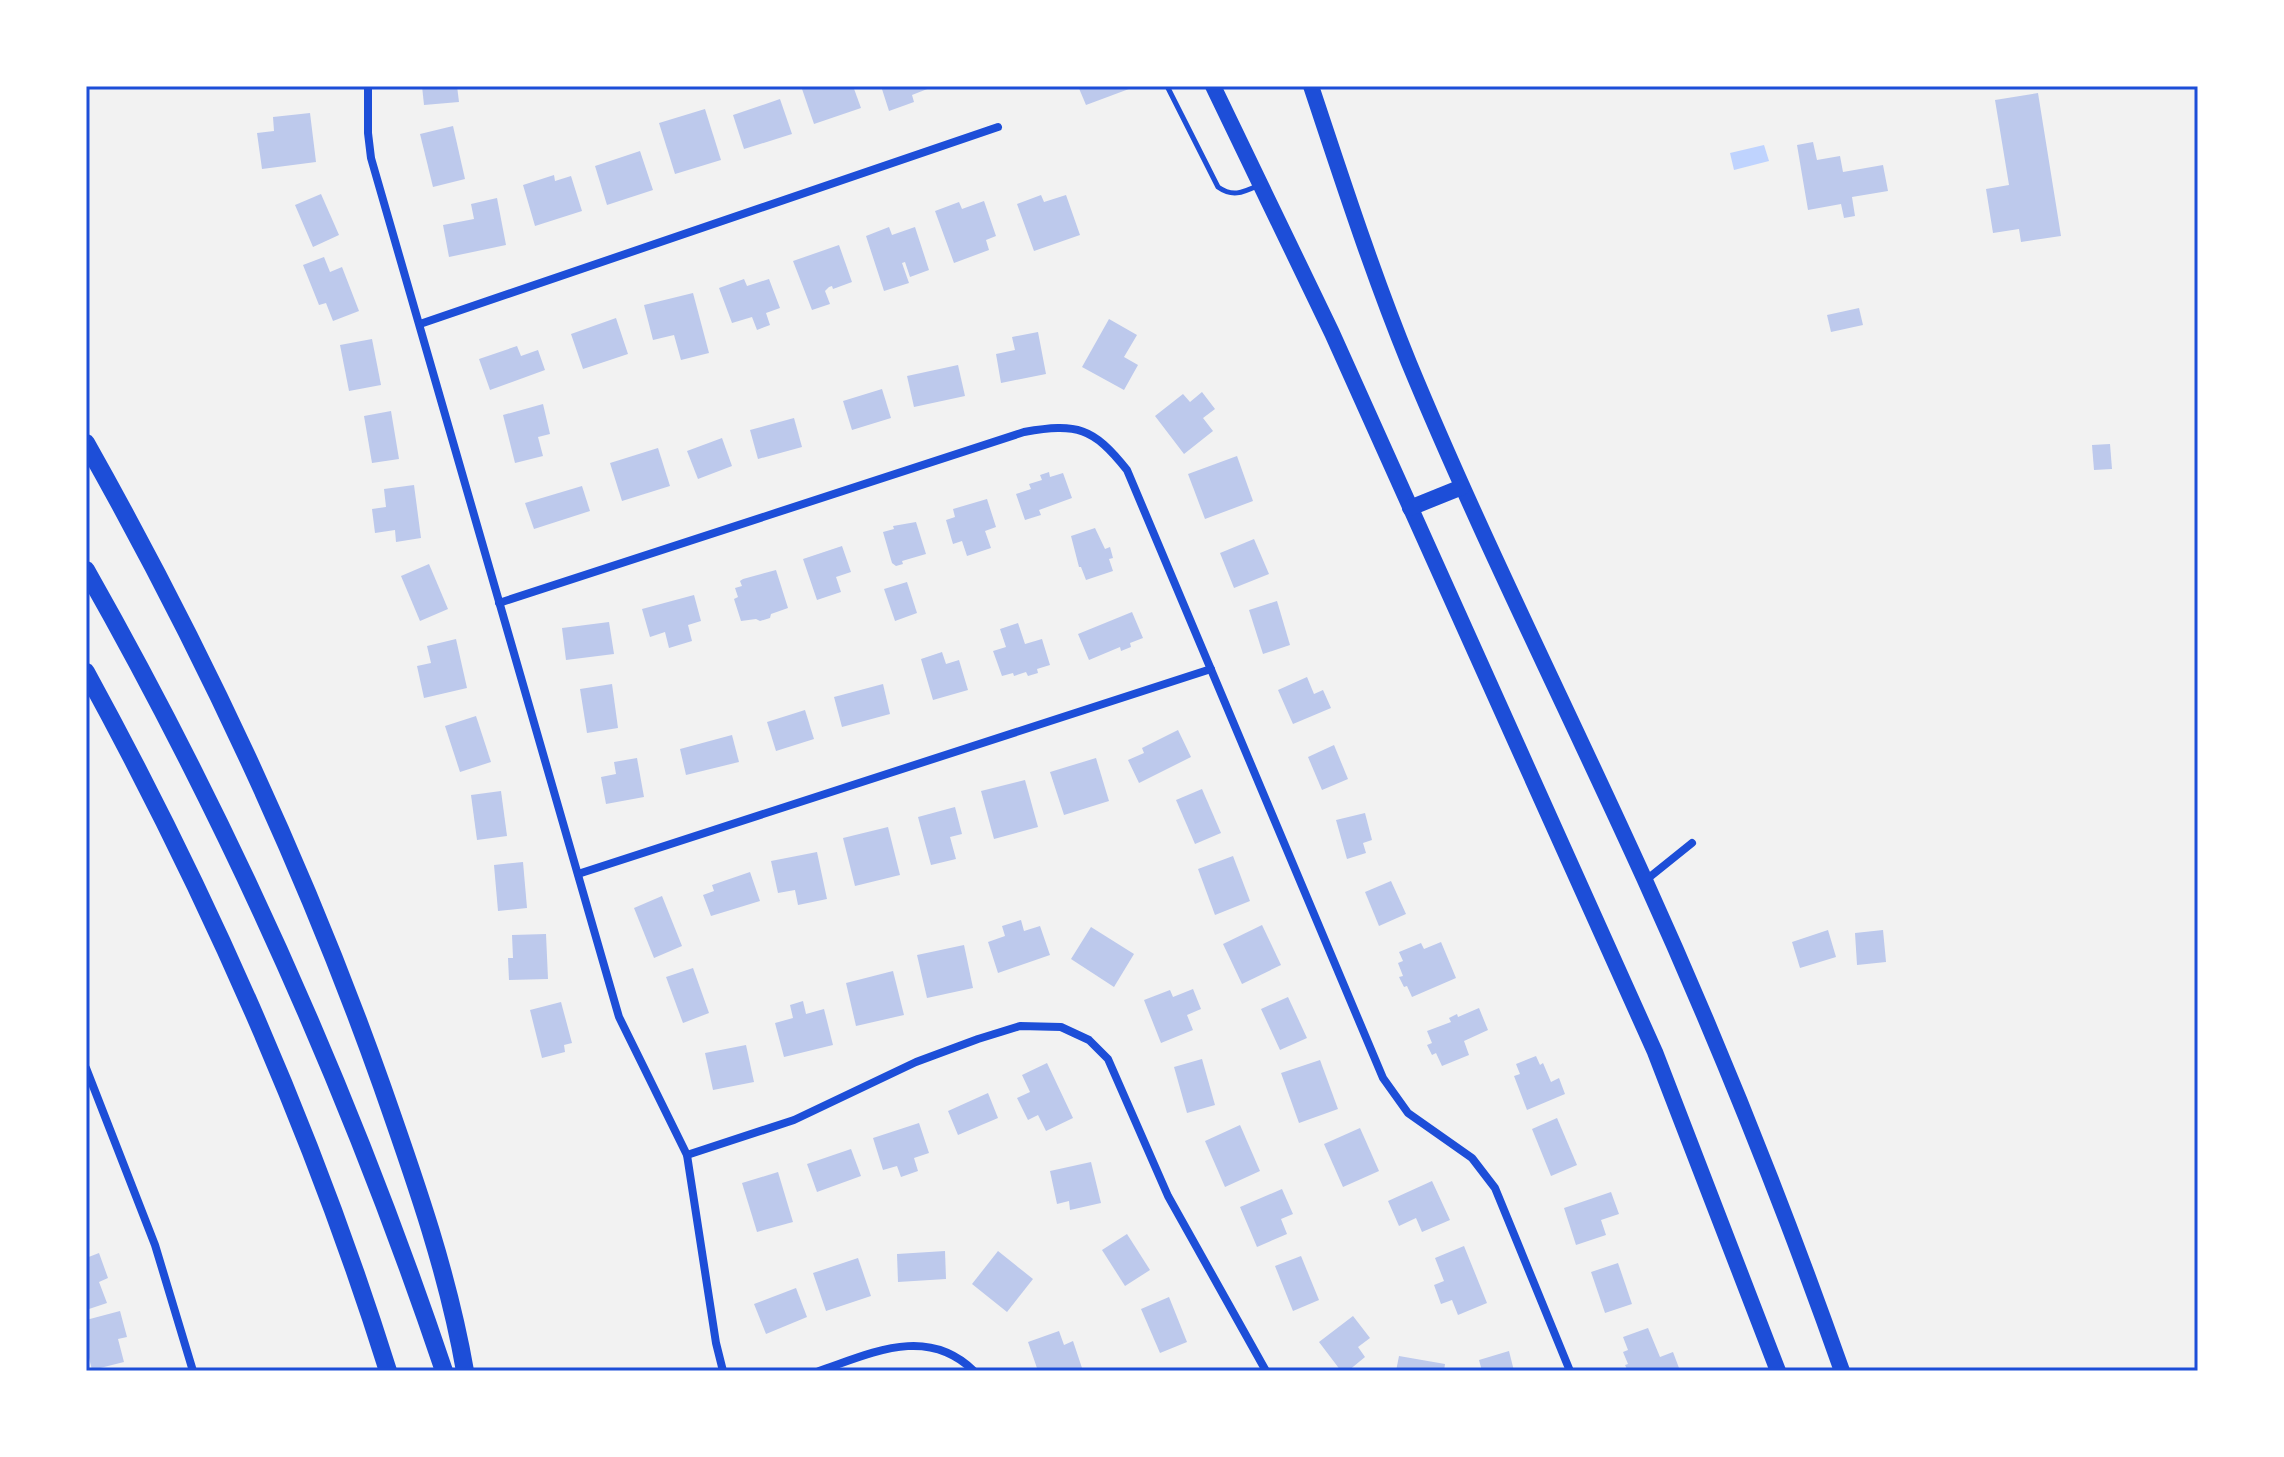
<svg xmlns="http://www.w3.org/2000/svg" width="2284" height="1457" font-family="Montserrat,sans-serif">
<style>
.water{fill:#bfd3fe}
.building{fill:#bdc9ec}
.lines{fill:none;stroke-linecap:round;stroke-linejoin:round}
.service{stroke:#1d4ed8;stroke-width:5}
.minor{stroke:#1d4ed8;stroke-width:8}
.primary{stroke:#1d4ed8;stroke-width:16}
.motorway{stroke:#1d4ed8;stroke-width:18}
.neatline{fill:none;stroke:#1d4ed8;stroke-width:3}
</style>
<rect width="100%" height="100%" fill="#f2f2f2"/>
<!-- water -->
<path class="water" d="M1764,145L1769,161L1734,170L1730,153Z"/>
<!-- building -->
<g class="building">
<path d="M422,86H457L459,102L424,105Z"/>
<path d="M801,86H853L861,108L814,124Z"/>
<path d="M881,86H935L912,95L914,102L889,111Z"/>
<path d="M1078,86H1137L1086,105Z"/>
<path d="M2038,93L2061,236L2021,242L2019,229L1993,233L1986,189L2009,185L1995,100Z"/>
<path d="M780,99L792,134L744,149L733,115Z"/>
<path d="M705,109L721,160L675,174L659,123Z"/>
<path d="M310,113L316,162L262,169L257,133L274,131L273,117Z"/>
<path d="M453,126L465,179L433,187L420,134Z"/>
<path d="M1813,142L1817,160L1840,156L1843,172L1883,165L1888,191L1852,197L1855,216L1844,218L1841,204L1808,210L1797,145Z"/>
<path d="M640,151L653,190L607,205L595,166Z"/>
<path d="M554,175L555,181L571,176L582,211L535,226L523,185Z"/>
<path d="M321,194L339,235L313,247L295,205Z"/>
<path d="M1041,195L1044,202L1066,195L1080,235L1034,251L1017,204Z"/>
<path d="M497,198L506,245L449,257L443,225L474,219L471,204Z"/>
<path d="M984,201L996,236L986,240L989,250L954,263L935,211L959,202L962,209Z"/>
<path d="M889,227L892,235L915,227L929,270L910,277L905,262L902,263L909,283L884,291L866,236Z"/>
<path d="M839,245L852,282L833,289L832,286L829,287L825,291L830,304L812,310L793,261Z"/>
<path d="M324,257L330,272L342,267L359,311L333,321L326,303L319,305L303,265Z"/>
<path d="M744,279L747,286L769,279L780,308L766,313L770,325L757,330L752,317L732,323L719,288Z"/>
<path d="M693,293L709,353L681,360L674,335L653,340L644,305Z"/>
<path d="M1859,308L1863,325L1831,332L1827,315Z"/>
<path d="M616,318L628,354L583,369L571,334Z"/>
<path d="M1109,319L1137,335L1124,357L1138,365L1124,390L1082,367Z"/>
<path d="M1038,332L1046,374L1001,383L996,354L1015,350L1012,337Z"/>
<path d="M372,339L381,385L349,391L340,345Z"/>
<path d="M517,346L521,356L538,350L545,370L490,390L479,359Z"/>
<path d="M958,365L965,396L914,407L907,376Z"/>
<path d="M882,389L891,418L852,430L843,401Z"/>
<path d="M1202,392L1215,409L1203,418L1213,431L1184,454L1155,416L1183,394L1190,402Z"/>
<path d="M543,404L550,434L538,437L543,456L515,463L503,415Z"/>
<path d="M391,411L399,459L372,463L364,416Z"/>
<path d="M794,418L802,447L758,459L750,430Z"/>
<path d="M722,438L732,466L698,479L687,451Z"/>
<path d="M2110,444L2112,469L2094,470L2092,445Z"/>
<path d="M658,448L670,486L622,501L610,463Z"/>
<path d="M1237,456L1253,501L1205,519L1188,474Z"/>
<path d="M1049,472L1050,477L1063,473L1072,498L1039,510L1041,515L1025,520L1016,494L1031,489L1029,484L1042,480L1040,475Z"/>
<path d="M414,485L421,538L396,542L395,530L375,533L372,509L386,507L384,489Z"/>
<path d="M582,486L590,511L534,529L525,503Z"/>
<path d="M987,499L996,527L985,531L991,548L967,556L962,541L953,544L946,520L955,517L953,509Z"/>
<path d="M916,522L926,554L902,561L903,564L896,566L892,563L883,532L894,529L893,526Z"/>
<path d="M1095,528L1105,549L1110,547L1113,558L1109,559L1113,571L1086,580L1081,567H1079L1071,536Z"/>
<path d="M1254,539L1269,574L1234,588L1220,553Z"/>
<path d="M842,546L851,572L836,577L841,592L817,600L803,559Z"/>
<path d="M429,564L448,609L420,621L401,576Z"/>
<path d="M776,570L788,608L771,614L770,618L760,621L756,619L741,621L734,599L738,597L735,588L742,586L740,581L743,579Z"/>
<path d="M907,582L917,613L895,621L884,589Z"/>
<path d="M694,595L701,621L688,625L692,641L669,648L665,632L650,637L642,609Z"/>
<path d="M1277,601L1290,645L1263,654L1249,610Z"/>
<path d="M1132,612L1143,638L1130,643L1131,647L1121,651L1120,647L1089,660L1078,634Z"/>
<path d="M609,622L614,654L566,660L562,628Z"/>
<path d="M1018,623L1025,644L1042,639L1050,665L1037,669L1038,673L1028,676L1026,672L1014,676L1013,673L1002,676L993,651L1006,647L1000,629Z"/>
<path d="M456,639L467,688L424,698L417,666L431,663L427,646Z"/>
<path d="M942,652L946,664L959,660L968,690L933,700L921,659Z"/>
<path d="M1307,677L1314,694L1323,690L1331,708L1293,724L1278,690Z"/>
<path d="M612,684L618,728L587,733L580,689Z"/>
<path d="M883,684L890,714L842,727L834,697Z"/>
<path d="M805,710L814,739L776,751L767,722Z"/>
<path d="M476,716L491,762L460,772L445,726Z"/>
<path d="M1178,730L1191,757L1139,783L1128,760L1144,753L1142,748Z"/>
<path d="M732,735L739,762L686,775L680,749Z"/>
<path d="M1334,745L1348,779L1322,790L1308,757Z"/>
<path d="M637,758L644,797L606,804L601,777L616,774L614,762Z"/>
<path d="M1096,758L1109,801L1064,815L1050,772Z"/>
<path d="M1025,780L1038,827L994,839L981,791Z"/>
<path d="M1202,789L1221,833L1195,844L1176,800Z"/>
<path d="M501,791L507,836L477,840L471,795Z"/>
<path d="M955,807L962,834L950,837L956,859L931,865L918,817Z"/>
<path d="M1365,813L1372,840L1363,843L1366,853L1347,859L1336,820Z"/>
<path d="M888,827L900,875L855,886L843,838Z"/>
<path d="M817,852L827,899L798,905L795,890L778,893L771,861Z"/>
<path d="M1233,856L1250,901L1215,915L1198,869Z"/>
<path d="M523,862L527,908L498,911L494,865Z"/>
<path d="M750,872L760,901L711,916L703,895L714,891L712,885Z"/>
<path d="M1391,881L1406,914L1379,926L1365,892Z"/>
<path d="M662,896L682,946L654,958L634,908Z"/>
<path d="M1021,920L1024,931L1040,926L1050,955L998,973L988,942L1005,936L1002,926Z"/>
<path d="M1262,925L1281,965L1242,984L1223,944Z"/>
<path d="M1091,927L1134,954L1114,987L1071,959Z"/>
<path d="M1828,930L1836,957L1800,968L1792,942Z"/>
<path d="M1883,930L1886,962L1857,965L1855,933Z"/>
<path d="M546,934L548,979L509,980L508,958H513L512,935Z"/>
<path d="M1441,942L1456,978L1412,997L1407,986L1404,987L1399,977L1403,976L1398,963L1403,961L1399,952L1421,943L1424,949Z"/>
<path d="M964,945L973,988L927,998L917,955Z"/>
<path d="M693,968L709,1013L683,1023L666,977Z"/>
<path d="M893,971L904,1015L856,1026L846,983Z"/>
<path d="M1193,989L1201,1009L1187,1015L1193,1030L1161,1043L1144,1000L1170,990L1173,997Z"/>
<path d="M1288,997L1307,1038L1280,1050L1261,1009Z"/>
<path d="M803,1001L806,1014L824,1009L833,1045L784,1057L775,1023L793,1018L790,1005Z"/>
<path d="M561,1002L572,1043L564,1045L565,1052L542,1058L530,1010Z"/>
<path d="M1479,1008L1488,1030L1464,1041L1469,1055L1442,1066L1436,1053L1432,1055L1427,1045L1432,1043L1427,1031L1451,1022L1449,1018L1457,1014L1458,1017Z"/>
<path d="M746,1045L754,1082L713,1090L705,1053Z"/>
<path d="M1536,1056L1540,1065L1543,1063L1551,1082L1559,1078L1565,1094L1527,1110L1514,1076L1520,1074L1516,1064Z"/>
<path d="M1202,1059L1215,1105L1187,1113L1174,1067Z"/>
<path d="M1320,1060L1338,1109L1299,1123L1281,1073Z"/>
<path d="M1047,1063L1073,1118L1046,1131L1038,1115L1028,1120L1017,1098L1030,1092L1022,1075Z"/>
<path d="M988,1093L998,1118L958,1135L948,1111Z"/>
<path d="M1557,1118L1577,1165L1551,1176L1532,1129Z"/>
<path d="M919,1123L929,1153L914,1158L918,1171L901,1177L897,1166L883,1170L873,1138Z"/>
<path d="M1240,1125L1260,1171L1225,1187L1205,1141Z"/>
<path d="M1360,1128L1379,1171L1343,1187L1324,1144Z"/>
<path d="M851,1149L861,1176L817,1192L807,1164Z"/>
<path d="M1091,1162L1101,1203L1070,1210L1069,1201L1057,1204L1050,1171Z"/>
<path d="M778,1172L793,1222L757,1232L742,1183Z"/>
<path d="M1432,1181L1450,1220L1422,1232L1416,1218L1399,1226L1388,1201Z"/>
<path d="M1282,1189L1293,1214L1281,1219L1287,1234L1257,1247L1240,1207Z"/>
<path d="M1611,1192L1619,1214L1601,1220L1606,1235L1576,1245L1564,1208Z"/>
<path d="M1127,1234L1150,1270L1125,1286L1102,1250Z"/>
<path d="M1464,1246L1487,1303L1458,1315L1452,1300L1441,1304L1434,1285L1444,1281L1435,1258Z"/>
<path d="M945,1251L946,1279L898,1282L897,1254Z"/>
<path d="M998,1251L1033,1279L1007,1312L972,1284Z"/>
<path d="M99,1253L108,1278L99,1282L107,1303L86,1310V1258Z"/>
<path d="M1301,1256L1319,1300L1293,1311L1275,1266Z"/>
<path d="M858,1258L871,1296L826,1311L813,1273Z"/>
<path d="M1618,1263L1632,1304L1605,1313L1591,1272Z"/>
<path d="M796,1288L807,1317L766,1334L754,1304Z"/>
<path d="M1169,1297L1187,1342L1160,1353L1141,1309Z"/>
<path d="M120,1311L127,1337L118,1339L124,1362L92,1370L86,1346V1320Z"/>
<path d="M1353,1316L1370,1338L1358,1347L1365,1357L1348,1371H1341L1319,1342Z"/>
<path d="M1648,1328L1660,1357L1673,1352L1679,1368L1672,1371H1628L1625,1365L1628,1364L1623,1352L1628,1350L1623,1337Z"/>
<path d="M1059,1331L1064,1345L1073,1341L1083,1371H1038L1028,1342Z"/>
<path d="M1509,1351L1514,1371H1482L1479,1360Z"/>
<path d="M1399,1356L1445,1364L1444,1371H1396Z"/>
</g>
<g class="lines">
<!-- service -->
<path class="service" d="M1167,86L1218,187C1232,197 1242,193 1257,186"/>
<!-- minor -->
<g class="minor">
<path d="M368,86V133L371,158L619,1017L687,1155L716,1343L723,1371"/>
<path d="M420,324L998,127"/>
<path d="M499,603L1024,432C1077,423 1093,427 1127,470L1383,1078L1408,1113L1472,1158L1495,1188L1570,1371"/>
<path d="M578,874L1211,669"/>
<path d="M1646,880L1692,843"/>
<path d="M86,1068L155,1245L193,1371"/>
<path d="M687,1155L794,1120L916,1062L978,1039L1020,1026L1061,1027L1089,1040L1108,1059L1168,1196L1266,1371"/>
<path d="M819,1371C872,1353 927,1325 974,1371"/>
</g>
<!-- primary -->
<g class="primary">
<path d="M1213,86L1332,333L1655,1052L1778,1371"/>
<path d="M1311,86C1342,179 1372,272 1409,363C1481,537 1566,706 1644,878C1717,1039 1783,1204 1842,1371"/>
<path d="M1410,508L1462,487"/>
</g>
<!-- motorway -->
<g class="motorway">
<path d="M86,443C202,649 303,863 382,1086C415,1180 448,1273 465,1371"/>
<path d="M86,570C231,826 350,1092 444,1371"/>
<path d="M86,672C208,895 312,1129 388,1371"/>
</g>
</g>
<!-- border -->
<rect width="2284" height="1457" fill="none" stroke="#ffffff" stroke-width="176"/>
<rect x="88" y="88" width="2108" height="1281" class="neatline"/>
</svg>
